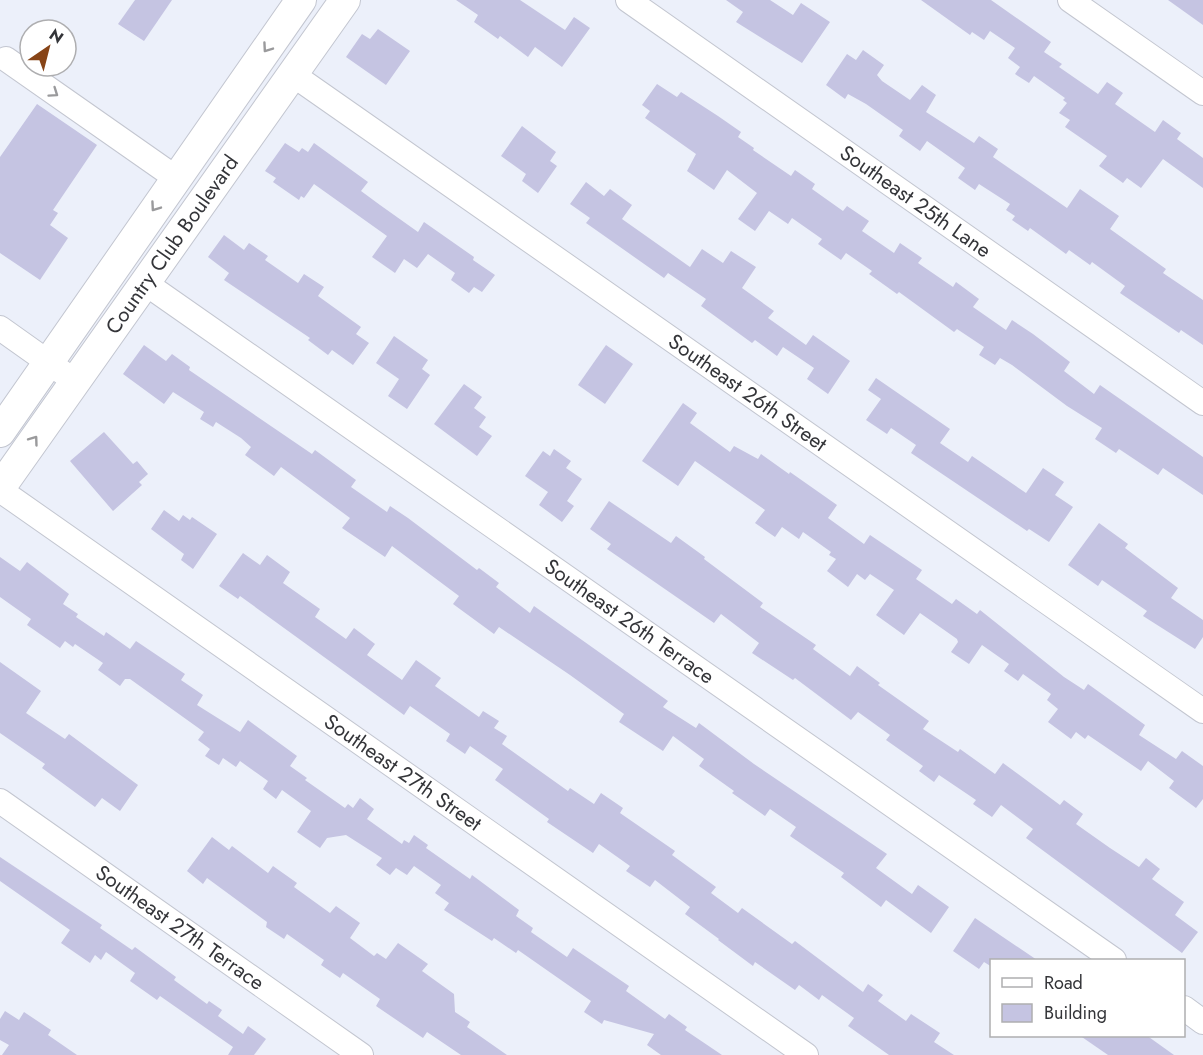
<svg xmlns="http://www.w3.org/2000/svg" width="1203" height="1055" font-family="Jost,sans-serif">
<style>
.building{fill:#c5c4e2}
.lines{fill:none;stroke-linecap:round;stroke-linejoin:round}
.minor-casing{stroke:#c3c6d0;stroke-width:26}
.major-casing{stroke:#c3c6d0;stroke-width:32}
.minor{stroke:#fff;stroke-width:24}
.major{stroke:#fff;stroke-width:30}
.oneway{stroke:#9a9a9c}
.labels{text-anchor:middle;dominant-baseline:central;stroke-width:4.5;stroke-linejoin:round;paint-order:stroke}
.street-label{font-size:21px;fill:#343539;stroke:#fff}
</style>
<rect width="100%" height="100%" fill="#ecf0fa"/>
<!-- building -->
<g class="building">
<path d="M135,0H172L144,41L118,24Z"/>
<path d="M456,0H520L565,30L574,17L590,28L562,67L535,47L528,57L500,36L498,39L474,22L478,15Z"/>
<path d="M726,0H770L793,15L801,3L830,22L802,63L736,22L743,12Z"/>
<path d="M921,0H991L1051,42L1044,52L1062,64L1059,67L1098,94L1107,82L1123,93L1115,104L1155,132L1163,120L1181,133L1177,139L1203,158V188L1163,159L1141,188L1127,178L1123,183L1099,166L1107,156L1065,127L1070,120L1059,113L1067,103L1063,100L1065,98L1034,76L1029,83L1015,74L1020,67L1008,58L1015,48L990,31L984,40L972,32L970,35Z"/>
<path d="M1168,0H1203V25Z"/>
<path d="M378,29L410,51L386,85L346,57L362,34L370,39Z"/>
<path d="M863,50L884,65L877,75L882,81L910,100L922,85L936,95L926,112L974,143L979,136L998,149L993,157L1067,208L1080,189L1119,216L1110,229L1166,269L1163,273L1203,300V345L1181,330L1179,333L1120,293L1125,286L1092,262L1090,265L1069,250L1066,254L1030,228L1028,231L1012,220L1015,216L1006,210L1010,204L979,184L975,190L958,178L965,168L927,141L920,151L899,136L903,130L866,104L848,94L845,99L826,85L847,54L856,60Z"/>
<path d="M657,84L677,97L681,92L718,116L741,132L738,137L754,148L753,150L791,176L795,170L815,184L812,189L843,211L847,206L869,221L862,231L894,253L900,243L922,258L918,263L953,287L956,282L979,299L973,307L1006,330L1012,320L1033,334L1070,362L1064,371L1094,394L1100,385L1203,457V495L1163,468L1158,475L1119,449L1116,453L1095,439L1102,428L1067,406L1012,365L1000,358L995,365L979,355L984,347L957,329L954,332L899,292L897,294L869,274L872,271L846,253L841,260L818,244L822,239L792,218L788,224L769,211L755,231L738,219L757,193L727,170L714,190L687,171L696,154L645,118L650,111L642,105Z"/>
<path d="M37,104L97,145L53,210L58,213L50,225L68,238L40,280L0,253V157Z"/>
<path d="M522,126L556,152L550,161L557,166L538,193L522,181L526,174L501,156Z"/>
<path d="M285,143L299,152L302,148L308,152L314,143L368,182L361,191L380,205L418,232L424,222L474,257L473,260L495,275L482,292L474,287L469,293L451,280L455,273L428,254L417,268L404,259L395,273L372,257L387,236L314,184L304,198L301,196L299,200L273,182L276,178L265,171Z"/>
<path d="M586,182L604,196L610,189L632,205L622,219L690,267L702,249L723,263L731,251L756,267L742,288L774,311L768,318L806,345L813,335L850,361L828,394L807,379L814,368L783,347L777,356L755,340L752,343L701,306L706,299L668,273L664,278L586,223L590,218L570,204Z"/>
<path d="M224,235L244,250L249,243L268,256L265,260L298,283L304,274L324,287L318,296L361,327L356,334L369,343L353,365L332,350L328,355L308,340L310,338L224,280L229,273L208,257Z"/>
<path d="M394,336L428,360L422,369L430,375L407,409L388,396L399,379L376,363Z"/>
<path d="M144,345L166,361L172,354L190,367L189,370L312,454L315,450L356,480L351,487L387,512L390,506L408,518L477,570L479,568L499,583L496,587L530,613L534,606L668,701L663,707L696,728L699,723L754,764L887,854L876,868L912,894L918,885L949,907L931,933L886,900L881,907L841,877L844,873L790,836L796,827L770,809L765,816L732,793L734,791L699,766L704,759L673,736L663,751L619,722L624,714L570,675L499,627L494,634L453,604L459,596L392,546L385,557L342,528L350,518L281,467L274,476L245,455L251,447L241,438L216,422L213,427L200,419L204,412L173,392L164,404L123,374Z"/>
<path d="M606,345L633,364L605,404L578,385Z"/>
<path d="M876,378L950,429L940,443L968,462L972,456L1026,493L1043,468L1064,482L1055,495L1073,507L1049,542L1029,529L1027,531L911,453L916,445L891,428L887,434L866,420L881,399L868,390Z"/>
<path d="M464,384L482,397L474,408L486,417L479,427L492,436L477,456L434,424Z"/>
<path d="M683,403L697,413L690,423L730,452L734,446L758,459L761,454L789,474L790,472L837,505L828,518L864,544L870,535L922,570L916,579L952,604L956,599L977,614L980,610L1064,677L1084,690L1088,684L1145,725L1139,735L1176,759L1182,751L1203,766V799L1196,808L1169,788L1174,781L1148,761L1141,771L1088,735L1085,739L1076,732L1071,739L1048,722L1058,709L1047,700L1051,694L1023,674L1018,681L1004,671L1009,664L982,645L969,664L951,652L958,642L957,639L920,613L904,635L876,615L894,590L870,574L865,580L857,574L848,587L827,571L836,559L829,555L831,552L803,532L799,539L782,527L775,537L755,523L765,510L695,461L678,486L642,461Z"/>
<path d="M104,432L133,464L137,461L148,474L139,482L142,485L113,511L70,461Z"/>
<path d="M554,449L571,461L566,468L582,479L567,501L574,506L562,522L539,505L548,492L525,476L543,451L550,456Z"/>
<path d="M609,501L671,543L676,536L705,557L704,559L763,603L760,607L816,645L813,649L850,676L857,666L880,683L878,685L929,721L923,729L958,752L960,749L995,774L1003,763L1060,805L1064,800L1083,814L1076,824L1110,848L1139,867L1146,858L1160,869L1152,879L1184,902L1175,915L1198,932L1182,953L1026,838L1033,829L1001,805L992,817L973,804L976,800L939,775L934,782L919,771L923,766L886,740L890,735L858,712L851,720L795,678L793,680L752,653L759,643L721,614L714,623L607,549L611,544L590,529Z"/>
<path d="M164,510L179,521L183,515L190,520L192,517L217,534L193,569L181,560L184,554L151,529Z"/>
<path d="M1099,523L1128,544L1125,548L1178,588L1171,598L1203,620V637L1195,649L1143,616L1147,611L1102,580L1098,586L1068,565Z"/>
<path d="M243,553L260,565L267,555L290,572L283,583L320,609L315,617L346,639L354,628L375,644L367,655L402,680L416,660L441,678L435,686L479,717L483,711L499,721L494,728L507,736L502,744L568,791L570,788L594,804L601,793L623,808L620,813L675,851L672,855L716,887L711,893L738,913L742,908L792,944L795,941L863,992L868,984L883,995L878,1001L906,1021L911,1014L940,1033L934,1042L954,1055H889L848,1026L854,1018L822,995L819,1000L799,985L795,990L755,962L753,966L718,940L719,939L685,914L690,907L655,880L650,887L626,871L630,866L599,844L593,853L547,822L549,819L495,780L503,769L470,746L465,754L446,741L450,734L410,706L404,715L240,596L238,599L219,586Z"/>
<path d="M0,557L20,571L27,562L69,594L63,604L78,614L76,617L104,636L106,632L130,649L136,641L185,674L181,680L203,695L197,705L240,732L248,720L297,756L290,766L307,778L305,780L345,808L348,804L353,808L360,798L374,809L367,819L402,844L404,840L409,843L414,835L428,845L426,848L470,879L472,875L519,910L516,916L533,928L531,932L567,957L573,948L629,986L626,991L665,1019L669,1014L687,1027L685,1030L722,1055H661L647,1045L654,1034L604,1020L602,1024L584,1012L591,1001L518,950L516,953L494,938L492,941L444,910L449,903L435,893L441,885L414,866L407,875L396,868L390,875L376,865L382,858L346,835L327,838L320,848L297,832L311,811L282,790L276,799L263,789L268,781L240,761L236,767L223,758L219,765L205,756L210,749L198,740L204,732L130,679H125L120,686L98,670L103,663L75,644L73,647L65,641L60,648L27,625L31,619L0,597Z"/>
<path d="M0,662L41,691L26,713L65,739L69,734L138,785L120,811L102,798L95,807L42,768L45,764L0,733Z"/>
<path d="M212,837L229,850L232,846L268,873L273,866L297,883L294,887L330,913L336,906L360,923L350,938L374,956L377,953L386,959L398,943L428,964L422,971L454,994L455,1012L470,1022L467,1027L507,1055H461L427,1032L423,1038L376,1006L380,999L343,973L340,978L321,965L324,960L287,934L284,939L266,927L267,922L207,878L203,884L187,871Z"/>
<path d="M0,857L102,925L100,928L132,950L135,947L176,977L174,980L207,1004L209,1001L222,1010L218,1016L243,1034L248,1026L266,1039L254,1055H228L233,1047L160,996L157,1000L130,981L135,973L106,952L101,960L95,955L90,963L61,943L70,930L0,881Z"/>
<path d="M975,918L1037,960H992V967L984,962L979,969L953,951Z"/>
<path d="M5,1011L19,1020L24,1012L51,1030L48,1035L77,1055H2L9,1045L0,1040V1019Z"/>
<path d="M1079,1035H1146L1174,1055H1108Z"/>
</g>
<g class="lines">
<!-- minor casing -->
<g class="minor-casing">
<g id="minor">
<path id="s1" d="M628,0L1203,403"/>
<path d="M1070,0L1203,93"/>
<path d="M6,59L176,178"/>
<path id="s2" d="M292,74L1203,711"/>
<path id="s3" d="M145,283L1114,960"/>
<path d="M0,328L76,382"/>
<path id="s4" d="M0,490L806,1055"/>
<path id="s5" d="M0,801L361,1055"/>
<path d="M1184,1008L1203,1022"/>
</g>
</g>
<!-- major casing -->
<g class="major-casing">
<g id="major">
<path d="M0,432L301,0"/>
<path id="s6" d="M0,488L345,0"/>
</g>
</g>
<!-- minor -->
<use href="#minor" class="minor"/>
<!-- major -->
<use href="#major" class="major"/>
</g>
<!-- one-way arrows -->
<defs><path id="oneway-chevron" d="M-2-3.5L2.5 0L-2 3.5" fill="none" stroke-width="1.6" stroke-linecap="round" stroke-linejoin="round" transform="scale(1.5)"/></defs>
<g class="oneway">
<use href="#oneway-chevron" transform="translate(267 48) rotate(125)"/>
<use href="#oneway-chevron" transform="translate(54 93) rotate(35)"/>
<use href="#oneway-chevron" transform="translate(155 207) rotate(125)"/>
<use href="#oneway-chevron" transform="translate(34 440) rotate(-54)"/>
</g>
<g class="labels">
<!-- street labels -->
<g class="street-label">
<text stroke="none"><textPath href="#s1" startOffset="351">Southeast 25th Lane</textPath></text>
<text stroke="none"><textPath href="#s6" startOffset="298">Country Club Boulevard</textPath></text>
<text stroke="none"><textPath href="#s2" startOffset="556">Southeast 26th Street</textPath></text>
<text stroke="none"><textPath href="#s3" startOffset="591">Southeast 26th Terrace</textPath></text>
<text stroke="none"><textPath href="#s4" startOffset="492">Southeast 27th Street</textPath></text>
<text stroke="none"><textPath href="#s5" startOffset="220">Southeast 27th Terrace</textPath></text>
</g>
</g>
<!-- legend -->
<rect x="990" y="959" width="195" height="78" fill="#ffffff" stroke="#aeaeb0" stroke-width="1.5"/>
<rect x="1002" y="978" width="30" height="9" fill="#ffffff" stroke="#aeaeb0" stroke-width="1.5"/>
<text x="1044" y="989" font-size="18" fill="#343539">Road</text>
<rect x="1002" y="1004" width="30" height="18" fill="#c5c4e2" stroke="#aeaeb0" stroke-width="1.5"/>
<text x="1044" y="1019" font-size="18" fill="#343539">Building</text>
<!-- north arrow -->
<g transform="translate(48 48) rotate(35)"><circle r="28" fill="#ffffff" stroke="#aeaeb0" stroke-width="1.5"/>
<path d="M0-4.5L10 22L0 15L-10 22Z" fill="#874417"/>
<text y="-9" font-size="16" font-weight="bold" text-anchor="middle" fill="#343539">N</text>
</g>
</svg>
